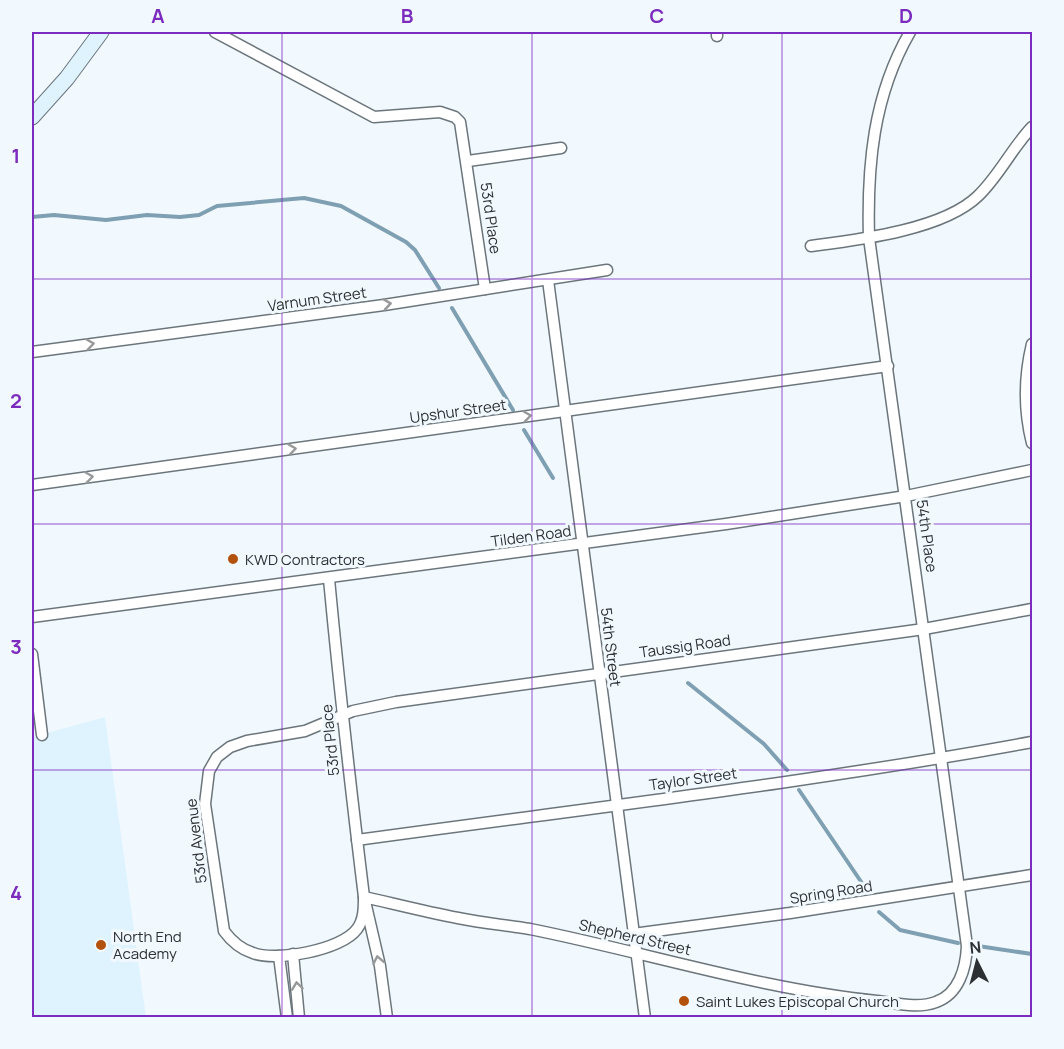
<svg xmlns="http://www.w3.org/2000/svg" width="1064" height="1049" font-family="Manrope,sans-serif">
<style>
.built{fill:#dff3ff}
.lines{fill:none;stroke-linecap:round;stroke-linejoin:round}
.stream{stroke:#7fa0b3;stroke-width:4}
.street-casing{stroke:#6b767c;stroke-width:13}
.secondary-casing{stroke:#6b767c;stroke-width:17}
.street{stroke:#fff;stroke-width:10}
.secondary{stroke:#dff3ff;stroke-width:15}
.oneway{stroke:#969899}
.grid{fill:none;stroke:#7b2cbf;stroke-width:1.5;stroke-opacity:0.55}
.poi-dot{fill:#b2520c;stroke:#f2f9fe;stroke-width:2}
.labels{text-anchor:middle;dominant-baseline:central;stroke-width:6;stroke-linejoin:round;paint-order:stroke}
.street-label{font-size:15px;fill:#2c3033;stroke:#f2f9fe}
.poi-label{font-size:15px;fill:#2c3033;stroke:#f2f9fe;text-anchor:start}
.neatline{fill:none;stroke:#7b2cbf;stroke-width:2}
.grid-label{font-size:20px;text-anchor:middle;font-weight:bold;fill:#7b2cbf}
</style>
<rect width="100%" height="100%" fill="#f2f9fe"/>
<!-- built -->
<path class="built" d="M105,717L146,1017L32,1018V737Z"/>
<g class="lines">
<!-- stream -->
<g class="stream">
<path d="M32,217L54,215L106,220L147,215L180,217L199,215L217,206L304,198L341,206L406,242L415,250L439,288"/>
<path d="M452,308L513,410"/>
<path d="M524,430L553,478"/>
<path d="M688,683L764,744L787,770"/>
<path d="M799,790L868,892"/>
<path d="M879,912L900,930L958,943"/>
<path d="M978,946L1032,954"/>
</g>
<!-- street casing -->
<g class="street-casing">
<g id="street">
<path d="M215,32L374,117L440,112L455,117L460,122L485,289"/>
<path d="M717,36V32"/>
<path d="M468,161L561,148"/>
<path d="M811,246C857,240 943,230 978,196C999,176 1012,148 1032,127"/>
<path d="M548,280L645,1018"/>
<path d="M1032,344C1024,377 1024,411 1032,443"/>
<path d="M32,352L384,305L607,270"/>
<path d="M32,485L888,366"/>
<path d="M329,579C339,685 351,791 364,897C364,908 364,920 357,929C342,950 276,962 253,953C240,949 232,942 224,931L205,804L209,771L217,757L230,747L247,741L305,731L353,711L396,702L924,629L1032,609"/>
<path d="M32,617L726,524L906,496L1032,470"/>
<path d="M32,654L42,735"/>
<path d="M357,840C582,809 809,783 1032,742"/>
<path d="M633,934L790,913L1032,875"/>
<path d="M293,954L299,1018"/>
<path d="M279,956L287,1018"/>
<path d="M387,1018L380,966L364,897C395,904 426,912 458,918C482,923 506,925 530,929C645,952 760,989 877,1001C896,1003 918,1009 936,1002C959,994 966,968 967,946L869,238C867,166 873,96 910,32"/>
</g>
</g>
<!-- secondary casing -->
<g class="secondary-casing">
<path id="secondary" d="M32,117L67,78L101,32"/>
</g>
<!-- street -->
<use href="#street" class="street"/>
<!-- secondary -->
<use href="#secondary" class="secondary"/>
</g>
<!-- one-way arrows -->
<defs><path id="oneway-chevron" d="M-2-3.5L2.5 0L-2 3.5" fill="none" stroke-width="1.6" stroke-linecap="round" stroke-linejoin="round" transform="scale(1.5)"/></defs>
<g class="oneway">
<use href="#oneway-chevron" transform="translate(387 304) rotate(-9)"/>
<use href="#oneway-chevron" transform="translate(90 344) rotate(-8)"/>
<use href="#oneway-chevron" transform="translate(527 416) rotate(-8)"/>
<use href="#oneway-chevron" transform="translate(292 449) rotate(-8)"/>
<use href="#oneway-chevron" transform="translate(89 477) rotate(-8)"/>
<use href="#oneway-chevron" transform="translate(378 960) rotate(-101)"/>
<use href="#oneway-chevron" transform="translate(297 986) rotate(-98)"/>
</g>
<!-- grid -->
<path class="grid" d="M282,32V1018M532,32V1018M782,32V1018M32,279H1032M32,524H1032M32,770H1032"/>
<!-- markers -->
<g class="poi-dot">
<circle cx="233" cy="559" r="6"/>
<circle cx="101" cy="945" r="6"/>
<circle cx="684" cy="1001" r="6"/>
</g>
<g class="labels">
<!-- street labels -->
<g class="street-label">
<text transform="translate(491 218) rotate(82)">53rd Place</text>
<text transform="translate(317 299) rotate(-8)">Varnum Street</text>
<text transform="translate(458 411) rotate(-8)">Upshur Street</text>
<text transform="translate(531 536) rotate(-8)">Tilden Road</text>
<text transform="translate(927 536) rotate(82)">54th Place</text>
<text transform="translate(685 646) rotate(-8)">Taussig Road</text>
<text transform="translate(611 647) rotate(83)">54th Street</text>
<text transform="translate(330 740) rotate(-96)">53rd Place</text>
<text transform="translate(693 779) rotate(-8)">Taylor Street</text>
<text transform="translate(196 841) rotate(-97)">53rd Avenue</text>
<text transform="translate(831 892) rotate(-9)">Spring Road</text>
<text transform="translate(635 937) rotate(13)">Shepherd Street</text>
</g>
<!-- poi labels -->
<g class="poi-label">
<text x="245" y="559">KWD Contractors</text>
<text x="113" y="936">North End<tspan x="113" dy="17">Academy</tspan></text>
<text x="696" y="1001">Saint Lukes Episcopal Church</text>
</g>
</g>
<!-- border -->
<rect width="1064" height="1049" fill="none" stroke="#f2f9fe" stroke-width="66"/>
<!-- north arrow -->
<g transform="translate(977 962) rotate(354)" stroke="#f2f9fe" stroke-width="4.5" paint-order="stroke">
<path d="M0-4.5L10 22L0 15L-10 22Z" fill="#2c3033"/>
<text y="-9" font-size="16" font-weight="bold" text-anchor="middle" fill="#2c3033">N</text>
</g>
<rect x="33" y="33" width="998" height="983" class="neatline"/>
<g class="grid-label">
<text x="158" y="23">A</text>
<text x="407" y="23">B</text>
<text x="657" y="23">C</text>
<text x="906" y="23">D</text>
<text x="16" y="163">1</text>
<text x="16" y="408">2</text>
<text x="16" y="654">3</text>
<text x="16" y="900">4</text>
</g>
</svg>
